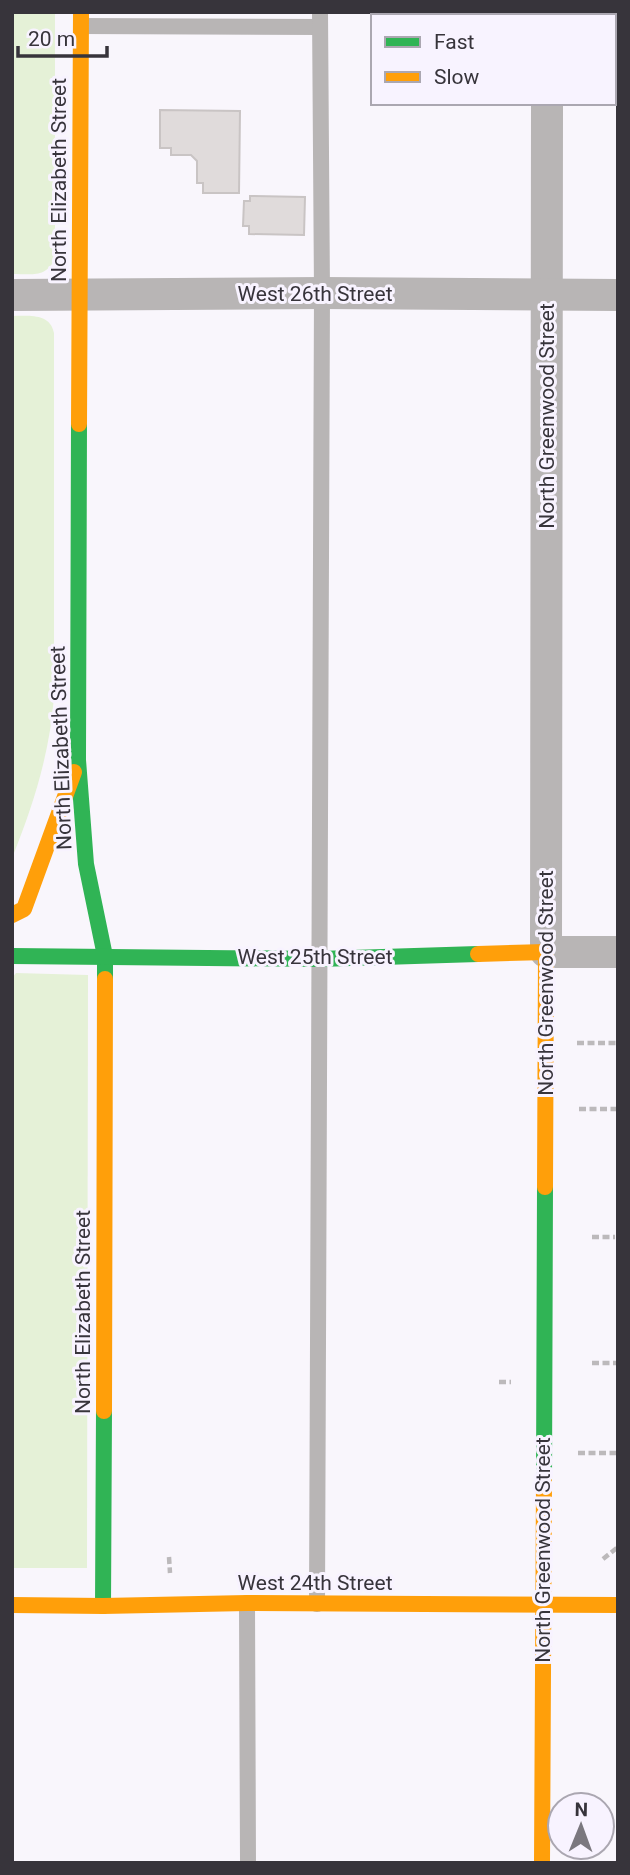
<svg xmlns="http://www.w3.org/2000/svg" width="630" height="1875" font-family="Roboto,sans-serif">
<style>
.green{fill:#e5f1d7}
.building{fill:#e0dbdb;stroke:#c9c4c4;stroke-width:2}
.lines{fill:none;stroke-linecap:round;stroke-linejoin:round}
.path{stroke:#bcb9bb;stroke-width:4.5;stroke-dasharray:7 3.5;stroke-linecap:butt}
.lane{stroke:#b8b5b5;stroke-width:16}
.street{stroke:#b8b5b5;stroke-width:32}
.fast{stroke:#30b455;stroke-width:16}
.slow{stroke:#ff9f0a;stroke-width:16}
.labels{text-anchor:middle;dominant-baseline:central;stroke-width:6;stroke-linejoin:round;paint-order:stroke}
.street-label{font-size:21px;fill:#37343b;stroke:#f8f3ff}
</style>
<rect width="100%" height="100%" fill="#f9f6fc"/>
<!-- green -->
<g class="green">
<path d="M12,12H55V259C45,278 33,274 12,274Z"/>
<path d="M12,316C29,316 50,313 54,333V696C50,753 33,806 12,858Z"/>
<path d="M16,973L88,975L87,1568H12V978Z"/>
</g>
<!-- building -->
<g class="building">
<path d="M160,110L240,111L239,193H203V183H197V161L191,155H171V148H160Z"/>
<path d="M250,196L305,197L304,235L249,234V226H243L244,201H250Z"/>
</g>
<g class="lines">
<!-- path -->
<g class="path">
<path d="M577,1043H618"/>
<path d="M579,1109H618"/>
<path d="M592,1237H615"/>
<path d="M592,1363H618"/>
<path d="M499,1382H511"/>
<path d="M578,1453H618"/>
<path d="M169,1557L170,1573"/>
<path d="M603,1559L618,1547"/>
</g>
<!-- lane -->
<g class="lane">
<path d="M81,26L320,27"/>
<path d="M247,1603L248,1863"/>
<path d="M317,1604L322,293L320,12"/>
</g>
<!-- street -->
<g class="street">
<path d="M548,16V12"/>
<path d="M547,103L546,952H618"/>
<path d="M12,295L322,293L618,295"/>
</g>
<!-- fast -->
<g class="fast">
<path d="M79,424L78,760L86,864L105,956V979"/>
<path d="M12,956L319,959L478,954"/>
<path d="M544,1481L545,1187"/>
<path d="M103,1606L104,1411"/>
</g>
<!-- slow -->
<g class="slow">
<path d="M79,424L81,12"/>
<path d="M12,915L24,909L74,772"/>
<path d="M478,954L546,952L545,1187"/>
<path d="M104,1411L105,979"/>
<path d="M12,1605L103,1606L247,1603L618,1605"/>
<path d="M542,1863L544,1481"/>
</g>
</g>
<g class="labels">
<!-- street labels -->
<g class="street-label">
<text transform="translate(59 180) rotate(-90)">North Elizabeth Street</text>
<text x="315" y="294">West 26th Street</text>
<text transform="translate(547 416) rotate(-90)">North Greenwood Street</text>
<text transform="translate(61 748) rotate(-92)">North Elizabeth Street</text>
<text x="315" y="957">West 25th Street</text>
<text transform="translate(546 983) rotate(-90)">North Greenwood Street</text>
<text transform="translate(83 1312) rotate(-90)">North Elizabeth Street</text>
<text transform="translate(543 1550) rotate(-90)">North Greenwood Street</text>
<text x="315" y="1583">West 24th Street</text>
</g>
</g>
<!-- border -->
<rect width="630" height="1875" fill="none" stroke="#37343b" stroke-width="28"/>
<!-- legend -->
<rect x="371" y="14" width="245" height="91" fill="#f8f3ff" stroke="#aba7b1" stroke-width="2"/>
<rect x="385" y="37" width="35" height="10" fill="#30b455" stroke="#aba7b1" stroke-width="2"/>
<text x="434" y="49" font-size="21" fill="#37343b">Fast</text>
<rect x="385" y="72" width="35" height="10" fill="#ff9f0a" stroke="#aba7b1" stroke-width="2"/>
<text x="434" y="84" font-size="21" fill="#37343b">Slow</text>
<!-- north arrow -->
<g transform="translate(581 1826) rotate(1)"><circle r="33" fill="#f8f3ff" stroke="#aba7b1" stroke-width="2"/>
<path d="M0-5L12 26L0 18L-12 26Z" fill="#7b787f"/>
<text y="-10" font-size="19" font-weight="bold" text-anchor="middle" fill="#37343b">N</text>
</g>
<!-- scale -->
<path d="M18 46v10h89v-10" fill="none" stroke="#37343b" stroke-width="3.5"/>
<text x="28" y="46" font-size="21" fill="#37343b" stroke="#f8f3ff" stroke-width="5" paint-order="stroke">20 m</text>
</svg>
